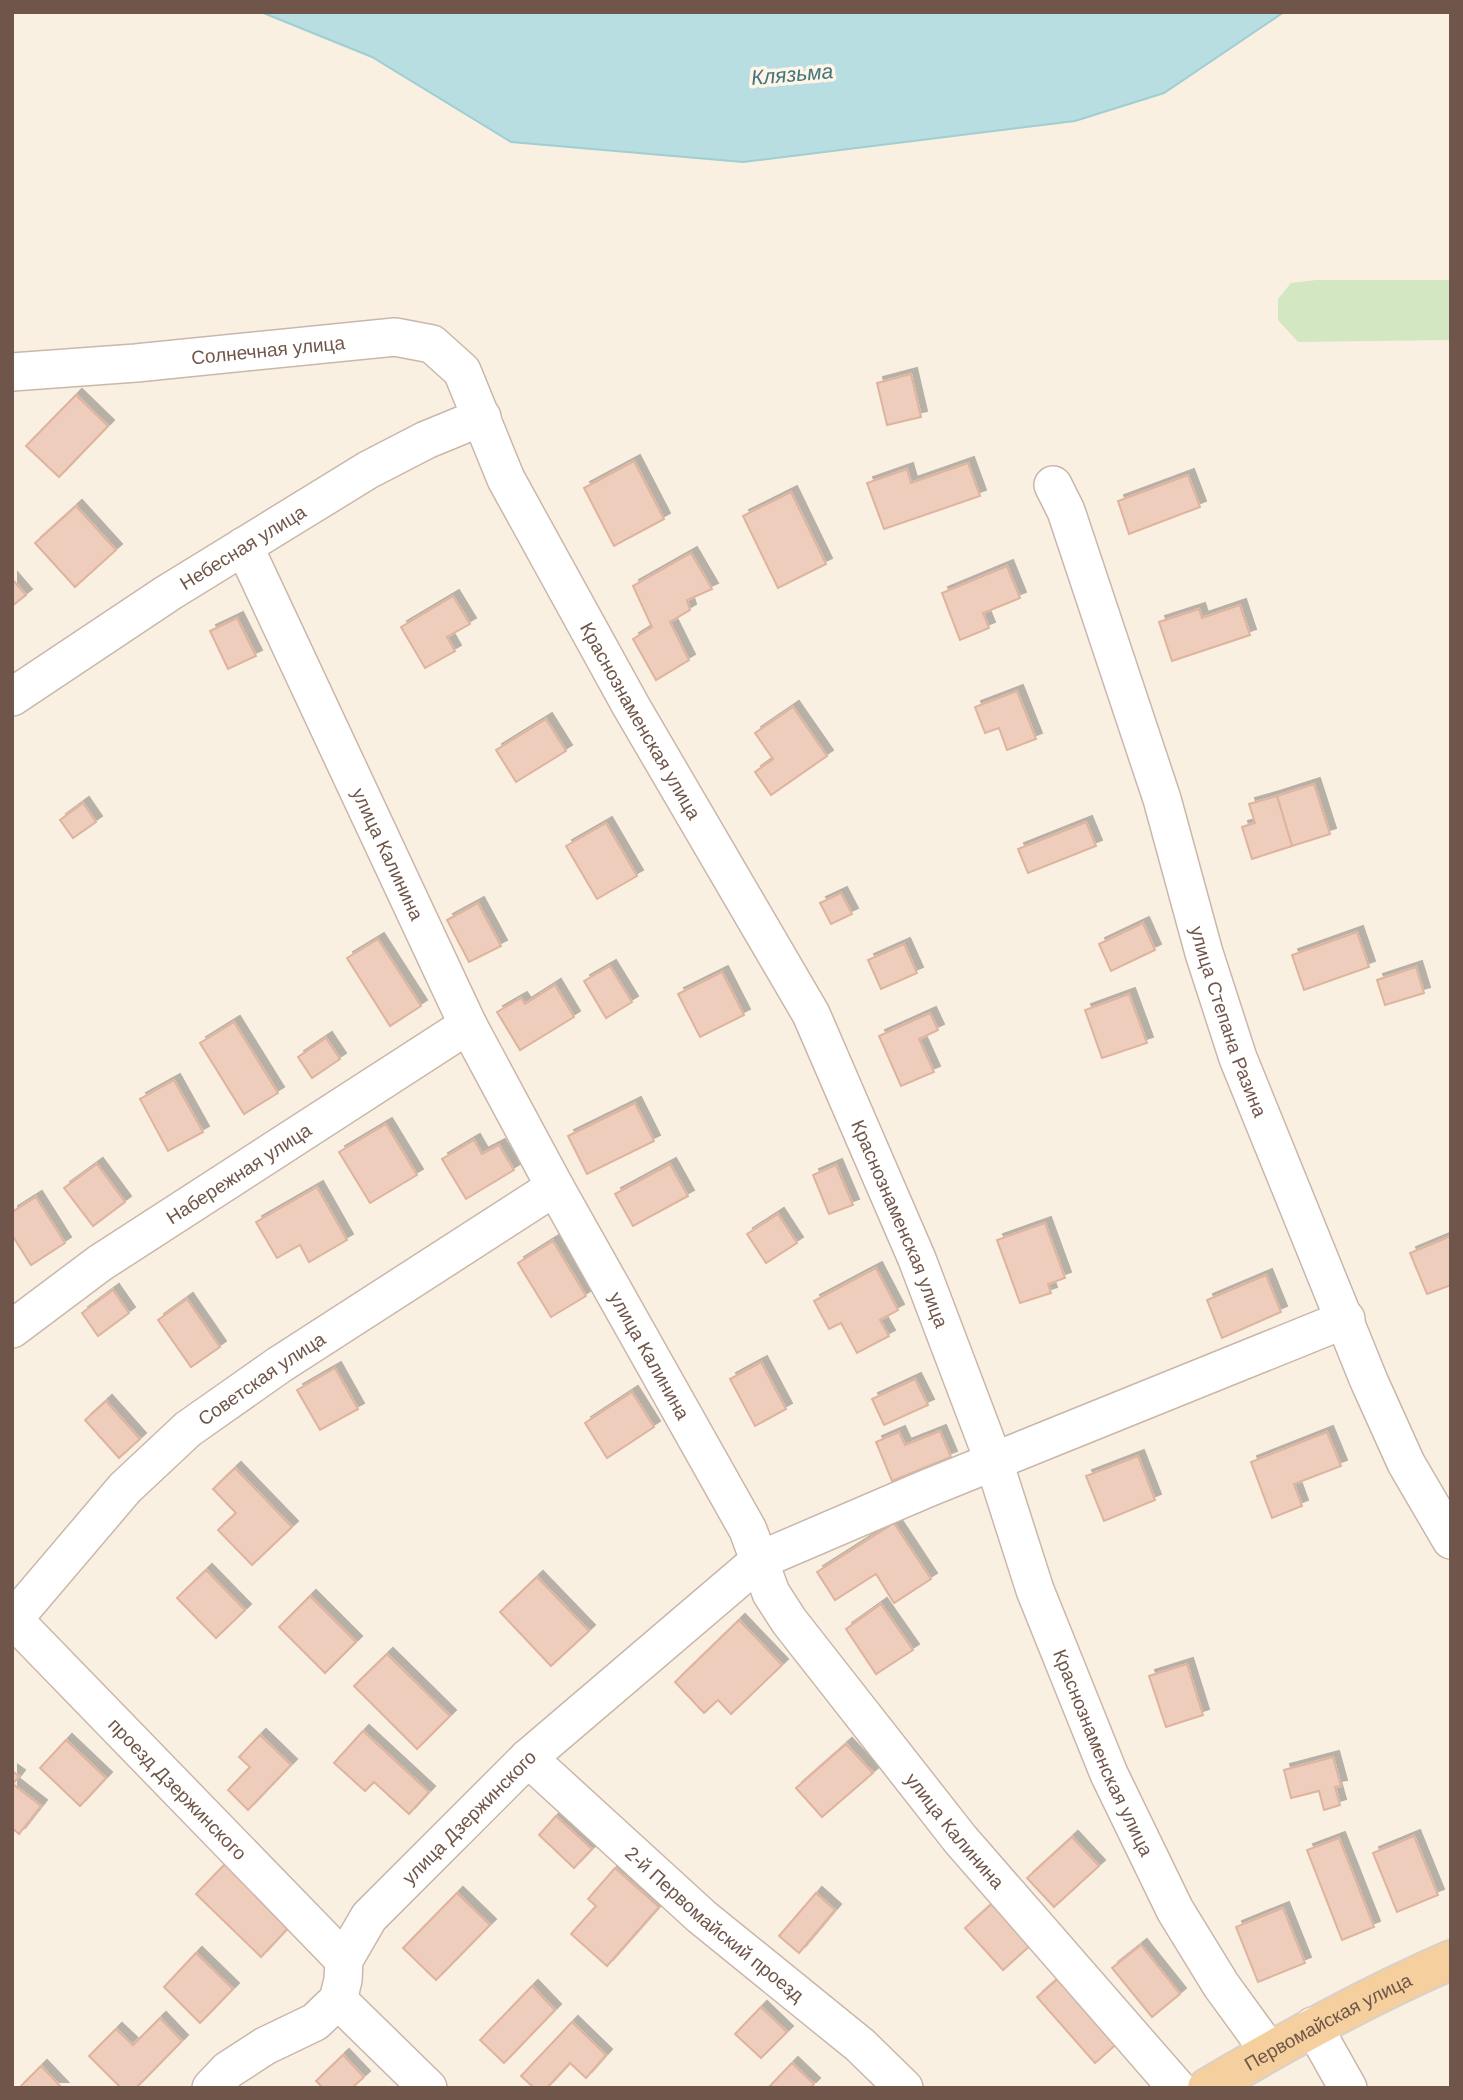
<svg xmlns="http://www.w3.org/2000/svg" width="1463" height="2100" font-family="Helvetica,sans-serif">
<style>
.green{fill:#d3e7c2}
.water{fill:#b8dee2;stroke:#9fced3;stroke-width:2}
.building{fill:#eecdbc;stroke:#dfb39d;stroke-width:2;filter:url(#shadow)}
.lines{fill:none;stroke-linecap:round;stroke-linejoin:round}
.minor-casing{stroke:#cab7aa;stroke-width:40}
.major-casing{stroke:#d7d0cc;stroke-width:42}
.minor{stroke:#fff;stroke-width:37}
.major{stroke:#f5d09e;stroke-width:38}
.labels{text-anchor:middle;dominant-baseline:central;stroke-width:7;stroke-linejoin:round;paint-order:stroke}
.street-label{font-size:19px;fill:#70564a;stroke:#fef4e8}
.water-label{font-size:21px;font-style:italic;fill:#43767c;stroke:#fef4e8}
</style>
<defs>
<filter id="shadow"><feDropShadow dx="6" dy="-6" stdDeviation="0" flood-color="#0004"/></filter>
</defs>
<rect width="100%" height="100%" fill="#faf0e2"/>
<!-- green -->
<path class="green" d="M1316,280H1451V340L1298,342L1278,320V299L1291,283Z"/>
<!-- water -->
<path class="water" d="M261,12H1284L1164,93L1075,121L743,162L511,142L372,57Z"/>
<!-- building -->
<g class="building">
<path d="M911,374L921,417L887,425L877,383Z"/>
<path d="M76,395L108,426L59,477L26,446Z"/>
<path d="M634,461L664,519L614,546L584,488Z"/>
<path d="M968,463L980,496L884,529L867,483L907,469L911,483Z"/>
<path d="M1188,475L1200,507L1129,534L1118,501Z"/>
<path d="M791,492L826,564L778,588L743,516Z"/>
<path d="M76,506L116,550L75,587L35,543Z"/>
<path d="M691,553L712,589L687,600L690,610L670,622L689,660L656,680L633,639L652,627L633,586Z"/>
<path d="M1007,566L1020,598L983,613L989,628L960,640L942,593Z"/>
<path d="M12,579L26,595L12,606Z"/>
<path d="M453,596L470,624L447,637L455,651L425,668L401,627Z"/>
<path d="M1240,605L1250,635L1172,661L1159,622L1199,609L1202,618Z"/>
<path d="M237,618L256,656L228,669L210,631Z"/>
<path d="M1017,691L1036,739L1007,750L999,728L985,733L975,707Z"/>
<path d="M793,707L827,756L771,795L755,772L773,759L755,733Z"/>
<path d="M546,719L566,751L516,782L496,750Z"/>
<path d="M1314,784L1330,834L1292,846L1277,796Z"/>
<path d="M1277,796L1292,846L1252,859L1242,827L1255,823L1249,804Z"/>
<path d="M83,803L96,822L73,838L60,820Z"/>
<path d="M1086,822L1096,846L1028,873L1018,849Z"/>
<path d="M606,823L637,876L597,899L566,846Z"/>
<path d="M841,893L852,914L831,924L820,903Z"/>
<path d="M478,903L501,946L469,962L447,920Z"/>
<path d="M1143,923L1155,950L1111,971L1099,944Z"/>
<path d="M1357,932L1369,967L1304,990L1292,955Z"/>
<path d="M378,939L421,1006L390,1026L347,958Z"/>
<path d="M904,944L917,973L881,989L868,960Z"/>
<path d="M610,966L632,1002L606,1018L584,981Z"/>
<path d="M1416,967L1424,993L1385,1005L1377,980Z"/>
<path d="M722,972L744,1015L700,1037L678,994Z"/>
<path d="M555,985L574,1017L520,1050L497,1012L521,998L525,1004Z"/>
<path d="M1129,994L1147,1043L1102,1058L1085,1010Z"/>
<path d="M930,1013L938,1030L919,1039L934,1072L901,1086L879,1036Z"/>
<path d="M234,1022L278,1093L244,1114L200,1043Z"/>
<path d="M326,1038L340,1059L312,1078L298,1057Z"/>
<path d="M174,1080L203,1132L168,1151L140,1099Z"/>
<path d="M635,1103L654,1141L587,1174L568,1136Z"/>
<path d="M386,1124L417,1175L370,1203L339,1152Z"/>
<path d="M474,1140L482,1154L499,1145L514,1170L466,1199L442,1159Z"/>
<path d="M97,1164L125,1202L93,1226L64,1188Z"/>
<path d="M670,1164L688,1196L633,1226L615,1194Z"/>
<path d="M836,1165L853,1205L829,1214L813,1175Z"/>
<path d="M317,1187L347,1240L309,1262L300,1245L277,1258L256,1222Z"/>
<path d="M36,1197L65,1243L31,1265L12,1235V1212Z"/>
<path d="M778,1214L797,1243L766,1263L747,1234Z"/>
<path d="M1045,1223L1065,1278L1048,1284L1051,1293L1020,1303L997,1240Z"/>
<path d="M1451,1236V1285L1427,1294L1410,1253Z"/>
<path d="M553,1241L586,1296L551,1317L518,1263Z"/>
<path d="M876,1268L898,1310L880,1320L889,1336L857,1353L841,1323L829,1329L814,1301Z"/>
<path d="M1266,1275L1281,1312L1222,1338L1207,1300Z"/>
<path d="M113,1290L129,1313L98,1336L82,1313Z"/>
<path d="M187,1299L220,1347L191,1367L158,1320Z"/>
<path d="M761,1362L786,1409L755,1426L730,1379Z"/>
<path d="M335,1368L358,1409L320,1430L297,1390Z"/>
<path d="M915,1379L928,1405L884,1425L872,1399Z"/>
<path d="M632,1392L654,1427L607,1458L585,1423Z"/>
<path d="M106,1401L140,1439L119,1458L85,1420Z"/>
<path d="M940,1431L951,1457L892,1481L876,1442L899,1432L905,1445Z"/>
<path d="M1327,1432L1341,1466L1294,1484L1302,1506L1272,1518L1251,1462Z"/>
<path d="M1138,1456L1155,1500L1104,1521L1086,1476Z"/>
<path d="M235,1468L292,1527L252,1565L218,1530L236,1513L213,1489Z"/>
<path d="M894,1523L931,1579L894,1603L876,1574L835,1600L817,1572Z"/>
<path d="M206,1570L245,1610L216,1638L177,1598Z"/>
<path d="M537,1577L589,1631L551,1666L500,1612Z"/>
<path d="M310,1596L356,1642L325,1673L279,1627Z"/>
<path d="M881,1604L913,1650L876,1674L846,1629Z"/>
<path d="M739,1620L782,1665L731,1714L718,1700L704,1713L675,1682Z"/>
<path d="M387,1654L450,1716L417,1749L354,1686Z"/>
<path d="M1187,1664L1203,1715L1166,1727L1149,1676Z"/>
<path d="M363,1731L429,1792L409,1814L374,1782L365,1791L334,1763Z"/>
<path d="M260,1735L291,1765L248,1810L228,1790L250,1767L239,1757Z"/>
<path d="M66,1740L106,1778L80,1806L40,1768Z"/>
<path d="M846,1744L873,1773L822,1817L796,1788Z"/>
<path d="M1333,1757L1341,1786L1335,1787L1340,1805L1324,1810L1319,1791L1291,1798L1284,1770Z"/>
<path d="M12,1771L19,1776L13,1784L41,1806L19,1834L12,1828Z"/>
<path d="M556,1816L592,1849L574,1868L539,1835Z"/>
<path d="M1414,1836L1438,1895L1397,1912L1373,1853Z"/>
<path d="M1072,1837L1099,1866L1054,1907L1027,1878Z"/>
<path d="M1339,1838L1374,1927L1342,1940L1307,1850Z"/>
<path d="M225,1864L290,1926L261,1957L196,1894Z"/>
<path d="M615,1868L659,1907L607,1966L571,1934L596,1906L588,1899Z"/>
<path d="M457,1893L490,1925L436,1980L403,1948Z"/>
<path d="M816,1893L835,1910L799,1953L779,1936Z"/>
<path d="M995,1901L1032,1944L1003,1970L965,1928Z"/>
<path d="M1283,1908L1305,1963L1258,1982L1236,1927Z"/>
<path d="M1141,1945L1180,1994L1152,2017L1112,1968Z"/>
<path d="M196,1953L233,1989L200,2023L164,1987Z"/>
<path d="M1061,1976L1119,2042L1095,2063L1037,1997Z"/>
<path d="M532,1986L555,2010L504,2063L480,2040Z"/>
<path d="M761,2007L787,2032L761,2058L735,2034Z"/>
<path d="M160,2018L182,2041L136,2088H121L89,2056L116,2029L133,2045Z"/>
<path d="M572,2022L606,2055L586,2078L570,2063L547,2088H534L521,2076Z"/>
<path d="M343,2055L364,2077L352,2088H323L316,2081Z"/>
<path d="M792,2063L814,2084L810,2088H768Z"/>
<path d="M41,2066L62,2088H19Z"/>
</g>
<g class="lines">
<!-- minor casing -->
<g class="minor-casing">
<g id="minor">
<path id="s1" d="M12,372L136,363L395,337L432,344L462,371L506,479L631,706L811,1014L917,1259L994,1462L1035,1590L1109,1774L1175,1910L1221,1985L1269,2051"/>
<path id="s2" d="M1053,485L1066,511L1162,799L1204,953L1238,1058L1369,1381L1406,1463L1451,1540"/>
<path id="s3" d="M244,546L468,1025L555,1187L748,1530L771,1593L789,1621L960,1839L1177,2088"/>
<path id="s4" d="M12,697L168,593L368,470L426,440L482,417"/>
<path id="s5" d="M12,1329L100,1263L468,1025"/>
<path id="s6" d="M12,1618L344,1960"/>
<path id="s7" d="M12,1621L125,1488L188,1429L279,1365L555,1187"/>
<path id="s8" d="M528,1758L702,1917L860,2045L904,2088"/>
<path d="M338,2000L428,2088"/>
<path d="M1313,2026L1348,2088"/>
<path id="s9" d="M211,2088L228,2070L265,2046L315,2022L338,2000L343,1980L344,1960L369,1917L528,1758L760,1560L928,1488L1346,1319"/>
</g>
</g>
<!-- major casing -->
<g class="major-casing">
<g id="major">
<path id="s10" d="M1207,2088C1287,2041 1366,1997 1451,1960"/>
</g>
</g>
<!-- minor -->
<use href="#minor" class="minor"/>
<!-- major -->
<use href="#major" class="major"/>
</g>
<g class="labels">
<!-- street labels -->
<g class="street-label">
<text stroke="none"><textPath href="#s1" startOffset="257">Солнечная улица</textPath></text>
<text stroke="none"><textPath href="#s4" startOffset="275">Небесная улица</textPath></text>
<text stroke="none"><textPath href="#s1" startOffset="856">Краснознаменская улица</textPath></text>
<text stroke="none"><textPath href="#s3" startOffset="340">улица Калинина</textPath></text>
<text stroke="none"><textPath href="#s2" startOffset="565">улица Степана Разина</textPath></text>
<text stroke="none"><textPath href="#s5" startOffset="275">Набережная улица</textPath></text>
<text stroke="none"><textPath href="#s1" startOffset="1423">Краснознаменская улица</textPath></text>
<text stroke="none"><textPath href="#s3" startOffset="906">улица Калинина</textPath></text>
<text stroke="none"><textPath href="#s7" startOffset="350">Советская улица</textPath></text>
<text stroke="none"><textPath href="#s1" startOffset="1990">Краснознаменская улица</textPath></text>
<text stroke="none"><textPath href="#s6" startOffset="238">проезд Дзержинского</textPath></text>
<text stroke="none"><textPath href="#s9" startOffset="388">улица Дзержинского</textPath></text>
<text stroke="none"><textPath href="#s3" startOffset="1474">улица Калинина</textPath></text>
<text stroke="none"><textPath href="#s8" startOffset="250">2-й Первомайский проезд</textPath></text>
<text stroke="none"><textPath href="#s10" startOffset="138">Первомайская улица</textPath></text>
</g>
<!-- water labels -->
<g class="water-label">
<text transform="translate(792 74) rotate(-5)">Клязьма</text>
</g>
</g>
<!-- border -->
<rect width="1463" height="2100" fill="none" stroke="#70564a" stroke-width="28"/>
</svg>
